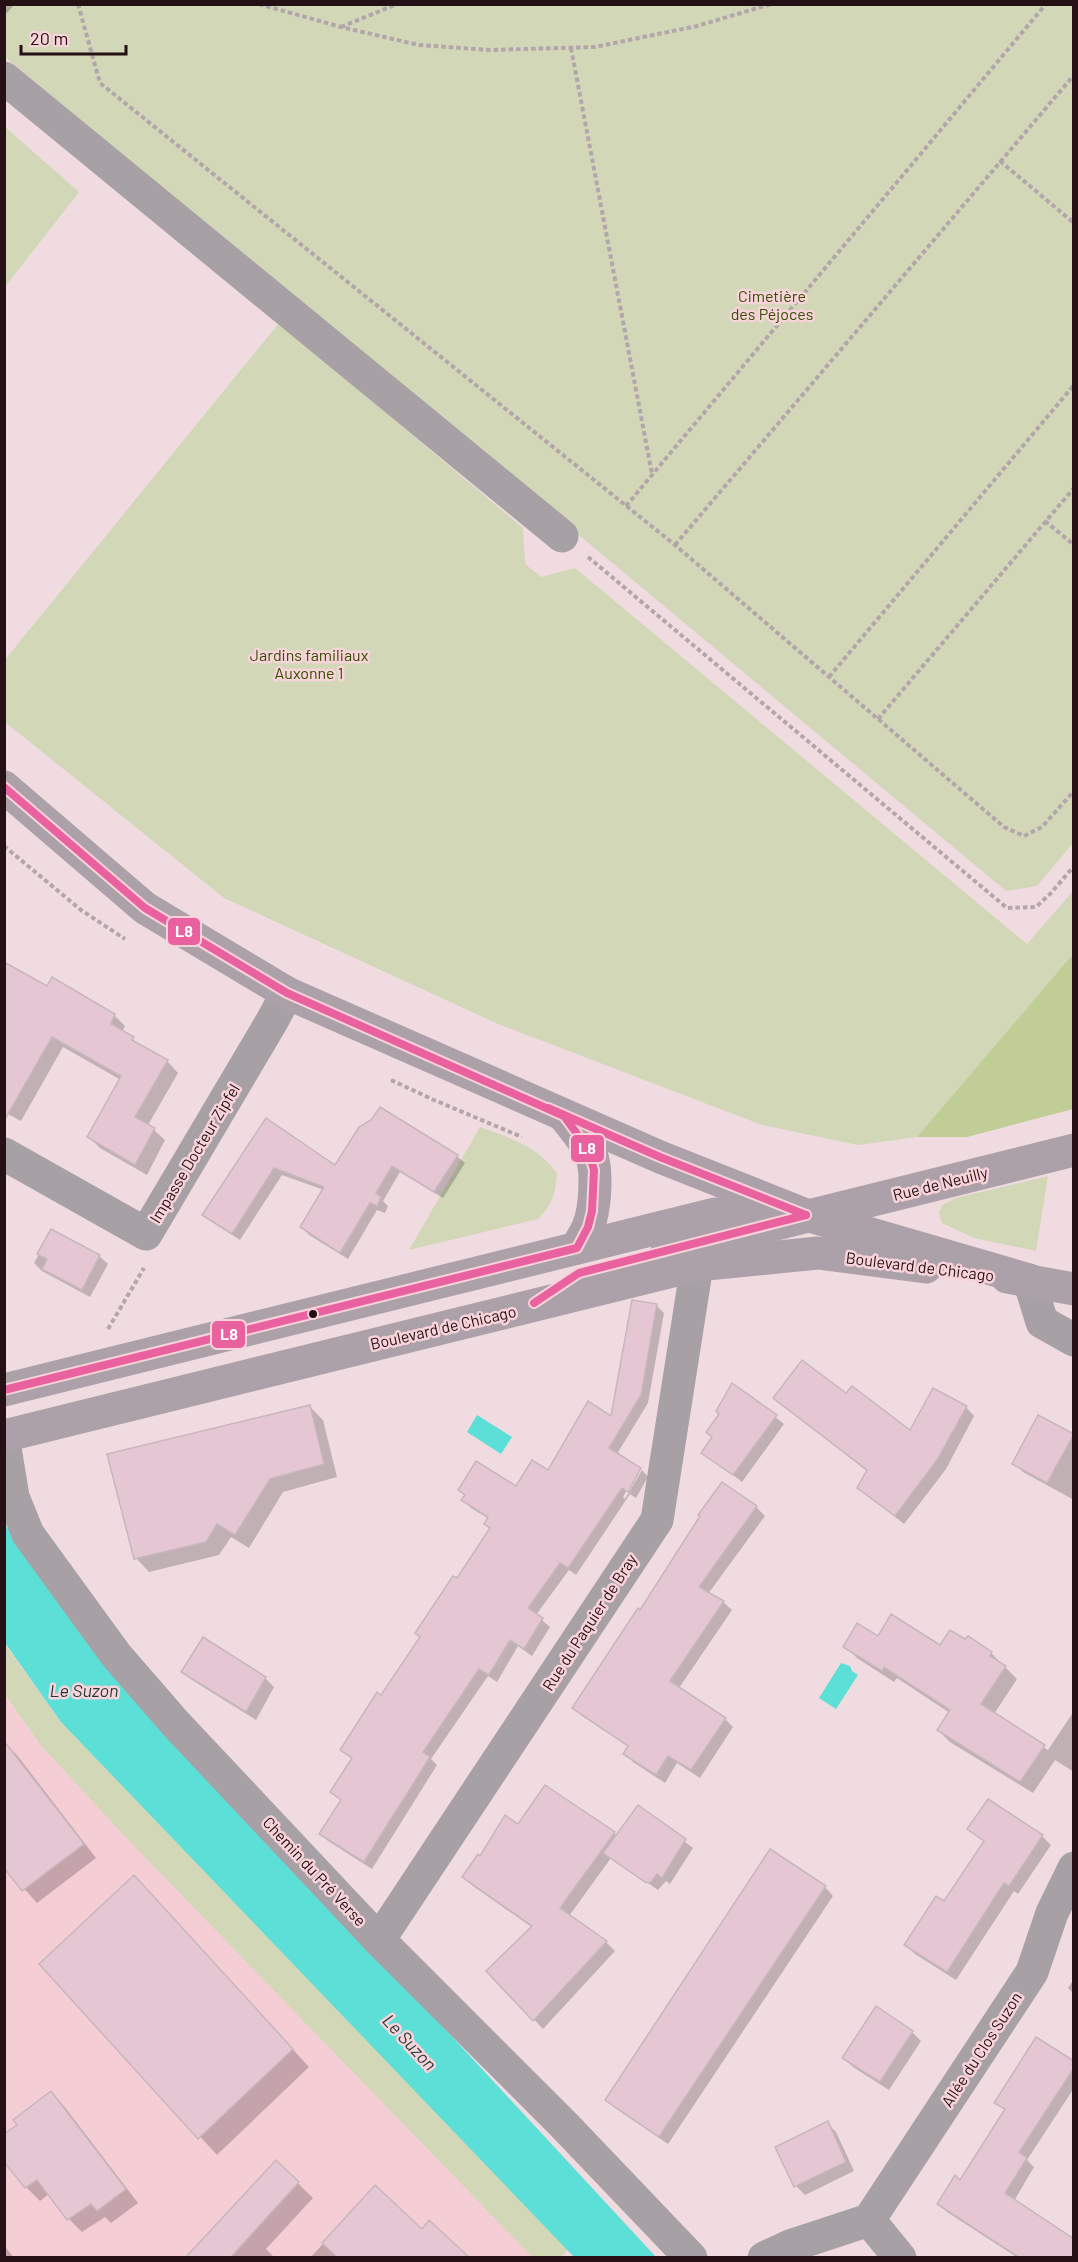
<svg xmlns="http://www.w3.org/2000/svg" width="1078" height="2262" font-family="Barlow,sans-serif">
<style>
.built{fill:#f5ced5}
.green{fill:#d1d7b7}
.forest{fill:#c0cd96}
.water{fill:#5cdfd7}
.shadow{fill:#0003}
.building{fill:#e4c7d3;stroke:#c8b6bd;stroke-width:1.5}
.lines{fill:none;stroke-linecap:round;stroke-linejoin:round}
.path{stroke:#b2a6ab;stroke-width:4;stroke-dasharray:4.5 3;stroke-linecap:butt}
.minor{stroke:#a7a0a5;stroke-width:33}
.major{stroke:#ada1a9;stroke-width:33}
.bus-1-casing{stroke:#f8d4da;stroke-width:12}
.bus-1{stroke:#ea619f;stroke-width:8}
.bus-dot{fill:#251115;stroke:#f8d4da;stroke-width:2}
.labels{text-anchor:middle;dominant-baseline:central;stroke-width:5;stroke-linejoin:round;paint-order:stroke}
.park-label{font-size:16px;fill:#364e00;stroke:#f8d4da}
.street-label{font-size:16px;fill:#251115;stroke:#f8d4da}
.water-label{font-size:18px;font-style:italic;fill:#1f3b38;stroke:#f8d4da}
.line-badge{stroke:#f8d4da;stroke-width:2}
.badge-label{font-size:16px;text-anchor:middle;font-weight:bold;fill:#fff}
</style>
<rect width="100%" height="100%" fill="#f0dce0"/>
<!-- built -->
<path class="built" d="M4,1695L42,1747L133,1845L532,2257H5Z"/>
<!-- green -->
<g class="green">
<path d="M4,5H1073V843L1037,886L1006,891L5,57Z"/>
<path d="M5,127L79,192L5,287Z"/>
<path d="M279,323L523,528L525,564L541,577L575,568L1027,944L1073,891V954L917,1137L858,1145L762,1125L498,1024L224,898L5,722L4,661Z"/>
<path d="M480,1127C510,1138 538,1146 557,1173C556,1192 552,1205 538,1219L409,1250Z"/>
<path d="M1048,1176L1036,1251L974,1238L942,1223L939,1213L942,1205L956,1198Z"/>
<path d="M4,1643L61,1722L568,2250L560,2257H532L133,1845L42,1747L5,1695Z"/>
</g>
<!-- forest -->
<path class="forest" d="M1073,954V1109L967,1137H917Z"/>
<!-- water -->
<g class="water">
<path d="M477,1415L512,1437L501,1454L467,1432Z"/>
<path d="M4,1523L85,1632L135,1694L656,2257H574L61,1722L5,1643Z"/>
<path d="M841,1663L850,1666L852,1671L858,1675L836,1709L819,1698Z"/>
</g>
<!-- shadow -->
<g class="shadow">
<path d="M4,4H15L7,13L4,11Z"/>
<path d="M47,988L114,1015L125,1026L122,1032L141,1047L167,1061L178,1073L148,1125L165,1140L147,1175L100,1148L89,1137L121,1080L63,1047L21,1121L4,1112Z"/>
<path d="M266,1120L336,1168L457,1156L465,1163L443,1198L400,1172L383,1201L388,1206L385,1213L377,1210L348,1259L309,1235L302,1227L324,1190L282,1175L240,1240L212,1222L204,1214Z"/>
<path d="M52,1231L99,1256L108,1264L90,1297L42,1271L34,1263Z"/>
<path d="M657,1306L664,1313L648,1403L617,1454L639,1469L623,1497L625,1499L642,1470L648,1477L636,1498L630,1494L576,1575L569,1570L536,1615L550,1627L532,1656L518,1646L497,1682L488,1676L431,1759L437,1765L372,1869L328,1841L321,1834L342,1801L332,1792L353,1759L342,1749L382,1697L491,1530L485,1524L489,1519L471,1508L463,1500L516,1488L548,1472L612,1418Z"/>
<path d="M733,1385L784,1424L742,1482L703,1452L713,1437Z"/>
<path d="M847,1395L911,1432L966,1407L974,1416L946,1469L904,1524L859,1488L868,1472L775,1398Z"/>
<path d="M310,1407L323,1420L337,1477L283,1492L249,1548L231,1537L219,1555L149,1572L136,1558Z"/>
<path d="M1039,1417L1074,1435V1500L1023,1472L1014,1463Z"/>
<path d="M722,1484L756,1507L765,1516L708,1594L723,1602L732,1610L679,1688L725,1719L733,1727L700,1778L677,1763L665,1783L633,1762L625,1753L629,1747L582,1716L574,1708L641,1612Z"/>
<path d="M878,1638L991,1653L1017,1679L994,1714L1048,1750L1074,1711V1772L1055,1760L1033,1793L950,1742L938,1730L950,1713L897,1678L894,1682L857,1658L845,1646Z"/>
<path d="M183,1671L265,1678L274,1687L256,1720L192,1680Z"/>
<path d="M4,1743L17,1755L96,1858L37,1903L4,1866Z"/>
<path d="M638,1807L693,1848L670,1884L666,1881L658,1890L611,1858L569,1916L606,1942L615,1951L543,2029L488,1971L533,1928L473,1886L464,1877L480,1858L519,1826L614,1833L617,1836Z"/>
<path d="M969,1829L1042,1836L1051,1845L1018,1894L1014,1891L956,1980L915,1954L906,1945L945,1904L985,1843Z"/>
<path d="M825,1887L833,1896L668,2144L615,2108L607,2100Z"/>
<path d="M151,1894L309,2067L217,2155L41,1964Z"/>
<path d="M1074,1979V1994L1068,1988Z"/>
<path d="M912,2032L921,2041L889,2090L853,2067L844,2058Z"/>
<path d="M1074,2062V2088L1027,2160L1034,2167L1014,2201L1071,2258H1018L947,2212L938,2204L960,2182L1006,2110L996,2102Z"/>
<path d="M51,2093L64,2106L138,2203L111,2223L105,2217L82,2232L69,2219L49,2194L40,2201L26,2187L4,2159L19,2125Z"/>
<path d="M827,2123L836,2132L854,2171L805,2195L796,2186L777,2147Z"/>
<path d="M276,2162L313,2198L266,2249L275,2258H211Z"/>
<path d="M375,2187L422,2231L468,2258H310Z"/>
<path d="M4,2245L14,2258H4Z"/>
</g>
<!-- building -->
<g class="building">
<path d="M4,962L47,986L52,977L115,1014L111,1024L134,1037L132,1040L168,1060L135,1117L155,1128L135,1165L87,1137L121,1076L52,1037L4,1121Z"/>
<path d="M380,1107L458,1155L434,1192L392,1166L376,1193L381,1197L377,1206L370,1203L340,1253L300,1227L324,1187L274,1168L232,1234L202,1215L266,1118L335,1165L359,1127L371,1120Z"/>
<path d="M51,1229L100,1255L82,1290L42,1269L47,1259L37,1254Z"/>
<path d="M632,1300L657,1304L641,1395L609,1448L641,1468L628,1492L622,1488L568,1568L560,1563L528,1608L543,1618L524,1649L510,1640L489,1675L479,1669L423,1752L430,1757L364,1862L319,1834L341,1800L330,1792L352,1758L340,1750L377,1692L381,1695L420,1637L415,1633L453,1576L457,1578L490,1528L484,1524L488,1517L461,1500L465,1495L458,1490L476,1461L516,1486L532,1460L548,1470L588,1401L611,1416Z"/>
<path d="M802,1360L846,1393L852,1386L910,1430L933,1388L967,1406L937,1460L895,1516L857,1488L867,1470L773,1398Z"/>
<path d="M732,1383L777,1415L733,1475L701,1453L712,1437L706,1432L719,1414L716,1411Z"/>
<path d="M310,1405L324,1464L270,1479L235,1535L217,1524L206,1542L134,1559L107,1454Z"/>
<path d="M1038,1415L1074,1434L1047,1483L1012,1464Z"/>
<path d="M722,1482L757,1506L699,1587L724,1601L670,1681L726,1718L691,1770L668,1756L656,1775L623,1754L628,1746L572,1708L638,1608L640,1610L700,1516L698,1515Z"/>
<path d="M891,1614L940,1645L950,1630L965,1639L968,1636L992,1652L990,1656L1006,1666L981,1704L1045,1745L1020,1782L937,1730L950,1710L884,1667L882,1671L843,1647L857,1623L878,1636Z"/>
<path d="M203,1637L266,1677L246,1712L181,1672Z"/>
<path d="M4,1741L84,1844L22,1891L4,1868Z"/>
<path d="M545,1785L615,1832L560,1908L607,1941L533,2021L486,1971L532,1926L462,1877L478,1854L480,1856L505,1815L518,1824Z"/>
<path d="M988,1799L1043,1835L1009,1886L1004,1883L947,1972L904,1945L936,1896L944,1901L984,1841L967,1829Z"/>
<path d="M638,1805L686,1839L662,1878L657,1874L650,1883L645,1882L603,1853Z"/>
<path d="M770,1849L826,1886L659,2137L605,2100Z"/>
<path d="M134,1875L293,2049L198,2139L39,1964Z"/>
<path d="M876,2006L913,2031L880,2082L842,2058Z"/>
<path d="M1036,2037L1074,2061V2068L1019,2152L1027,2158L1005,2193L1074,2239V2258H1020L937,2204L955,2175L960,2180L1005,2109L994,2103Z"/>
<path d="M51,2091L126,2189L97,2211L91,2204L67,2220L37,2180L25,2188L4,2162V2134L17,2125L13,2120Z"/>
<path d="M828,2121L846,2162L794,2187L775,2147Z"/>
<path d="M276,2160L299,2182L230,2258H185Z"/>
<path d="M375,2185L422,2229L429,2220L470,2258H338L322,2243Z"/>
</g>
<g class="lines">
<!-- path -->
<g class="path">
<path d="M78,4L100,83L675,545L1004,827L1024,836L1042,827L1074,791"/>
<path d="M259,4L341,27L419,45L490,50L595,47L697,26L771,4"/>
<path d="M341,27L397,4"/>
<path d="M571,48L652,474"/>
<path d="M1000,161L1074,223"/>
<path d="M626,506L1046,4"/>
<path d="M1045,521L1074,545"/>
<path d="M675,545L1074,75"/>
<path d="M588,557L1007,908L1036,907L1051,893L1074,866"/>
<path d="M829,677L1074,385"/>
<path d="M878,719L1074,488"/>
<path d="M4,846L81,910L125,939"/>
<path d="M391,1080L434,1100L522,1137"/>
<path d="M108,1329L144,1268"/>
</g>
<!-- minor -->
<g class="minor">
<path d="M4,78L562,536"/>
<path d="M4,1154L146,1234L272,1021L287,993"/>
<path d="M1029,1280L1042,1322L1074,1340"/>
<path d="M4,1442L13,1497L28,1534L116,1655L175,1723L379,1940L563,2124L691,2258"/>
<path d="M379,1940L657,1520L697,1265"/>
<path d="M869,2220L900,2258"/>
<path d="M764,2258L790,2246L869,2220L1032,1972L1052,1913L1074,1868"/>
</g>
<!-- major -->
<g class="major">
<path d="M4,787L145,908L287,993L660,1157L806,1215L1029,1280"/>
<path d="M564,1116C574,1128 584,1140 591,1154C598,1171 595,1211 588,1227C585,1234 580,1241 577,1248"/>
<path d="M667,1251L1074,1150"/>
<path d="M1007,1277L1074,1289"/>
<path d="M4,1390L715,1214L786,1215"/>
<path d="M4,1436L697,1265L818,1253L926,1267"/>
</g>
<!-- bus-1 casing -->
<g class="bus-1-casing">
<g id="bus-1">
<path d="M4,787L145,908L287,993L564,1116L588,1149L594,1170L592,1211L588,1227L577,1248L4,1390"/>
<path d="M548,1108L660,1157L806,1215"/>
<path d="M534,1303L579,1273L806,1215"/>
</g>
</g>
<!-- bus-1 -->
<use href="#bus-1" class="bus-1"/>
</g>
<!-- markers -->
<circle class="bus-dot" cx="313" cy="1314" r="5"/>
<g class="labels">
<!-- park labels -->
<g class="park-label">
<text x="772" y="295">Cimetière<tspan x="772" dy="18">des Péjoces</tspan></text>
<text x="309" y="654">Jardins familiaux<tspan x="309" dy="18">Auxonne 1</tspan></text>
</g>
<!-- street labels -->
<g class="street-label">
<text transform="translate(194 1153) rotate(-59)">Impasse Docteur Zipfel</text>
<text transform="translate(940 1183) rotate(-14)">Rue de Neuilly</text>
<text transform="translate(920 1266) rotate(7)">Boulevard de Chicago</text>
<text transform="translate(443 1327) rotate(-13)">Boulevard de Chicago</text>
<text transform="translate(589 1622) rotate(-57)">Rue du Paquier de Bray</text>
<text transform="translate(315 1871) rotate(47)">Chemin du Pré Verse</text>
<text transform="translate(981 2049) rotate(-57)">Allée du Clos Suzon</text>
</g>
<!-- water labels -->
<g class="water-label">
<text x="84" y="1690">Le Suzon</text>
<text transform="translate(410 2042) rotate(47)">Le Suzon</text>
</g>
</g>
<g class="line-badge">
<rect x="167" y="917" width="34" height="29" rx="6" fill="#ea619f"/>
<rect x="570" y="1134" width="35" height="29" rx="6" fill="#ea619f"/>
<rect x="211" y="1320" width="35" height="29" rx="6" fill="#ea619f"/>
</g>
<g class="badge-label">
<text x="184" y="937">L8</text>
<text x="587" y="1154">L8</text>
<text x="229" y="1340">L8</text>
</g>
<!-- border -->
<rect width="1078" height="2262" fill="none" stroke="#251115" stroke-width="12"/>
<!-- scale -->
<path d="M21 45v9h105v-9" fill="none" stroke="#251115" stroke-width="3"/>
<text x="30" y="45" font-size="18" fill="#251115" stroke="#f8d4da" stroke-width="4.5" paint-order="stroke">20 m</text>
</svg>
